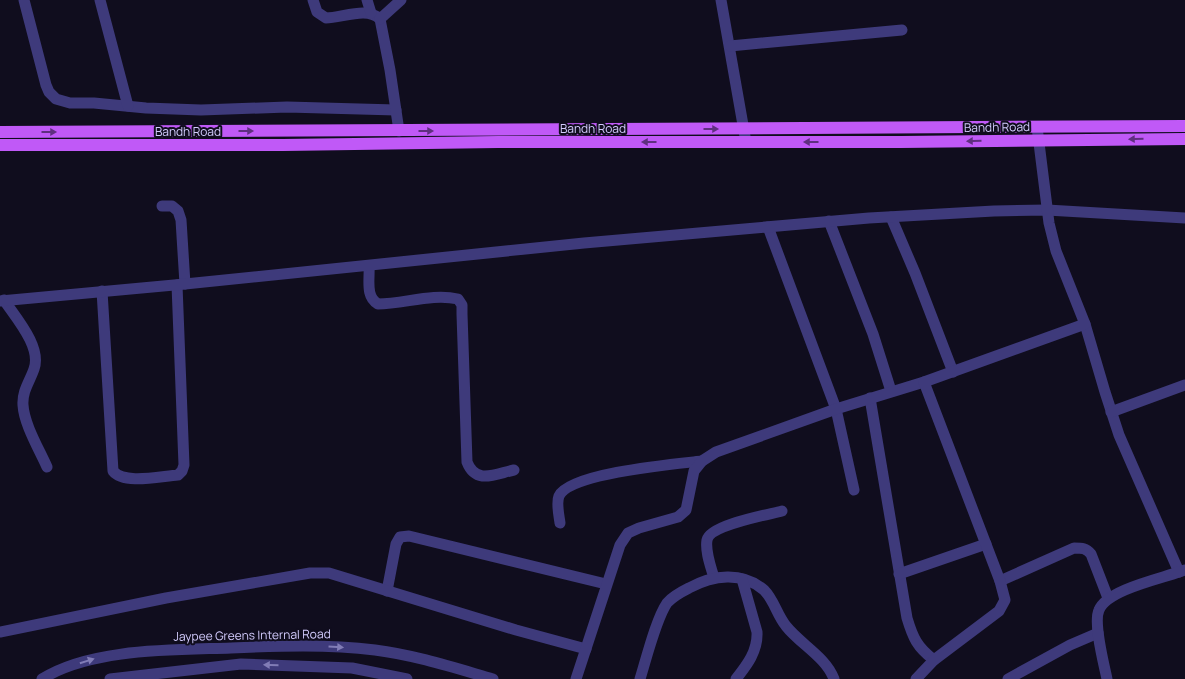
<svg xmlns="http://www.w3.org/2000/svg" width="1185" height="679" font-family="Manrope,sans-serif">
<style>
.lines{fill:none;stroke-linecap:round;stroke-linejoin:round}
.minor{stroke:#3e3a7b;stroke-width:11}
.major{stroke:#c059f7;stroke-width:12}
.oneway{fill:#5f2f80}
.oneway2{fill:#817cb6}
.labels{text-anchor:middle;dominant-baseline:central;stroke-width:4;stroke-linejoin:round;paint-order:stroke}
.street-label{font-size:12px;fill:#d3ccfd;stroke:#100d1e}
</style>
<rect width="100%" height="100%" fill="#100d1e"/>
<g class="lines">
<!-- minor -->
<g class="minor">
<path d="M24,0L46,85L49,92L56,99L70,103H94L146,108L201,110L287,107L396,110"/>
<path d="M100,0L128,106"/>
<path d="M313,0L317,12L326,18C342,18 367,6 380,19L390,70L399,131"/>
<path d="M367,0L371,13"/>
<path d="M721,0L746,142"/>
<path d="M380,19L401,0"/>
<path d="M730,46L902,30"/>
<path d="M162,206H172L178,211L181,220L185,284"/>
<path d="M891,217L915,273L953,372"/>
<path d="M829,221L873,334L891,391"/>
<path d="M768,227L836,409L854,490"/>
<path d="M369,266C370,280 365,296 378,304C404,304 432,293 458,299L462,305V314L467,462C476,485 495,474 514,470"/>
<path d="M102,291L113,471C124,485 161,476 178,475L182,471L184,465L177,285"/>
<path d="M4,300C16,318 42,347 34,369C30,381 22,391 23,405C24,424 39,449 47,467"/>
<path d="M0,301L185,284L584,243L869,218L994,211L1047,210L1185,218"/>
<path d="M1085,324L1105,392L1119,435L1179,572L1185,570"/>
<path d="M870,398L907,618C913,638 917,647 934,660"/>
<path d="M1111,412L1185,385"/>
<path d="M560,523C559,515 556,503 559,496C570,473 675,464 702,461"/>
<path d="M899,574L986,544"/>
<path d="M714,578C711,567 705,552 707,540C710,525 767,515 782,511"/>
<path d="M1000,581L1074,548C1082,548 1086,548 1091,554L1108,598"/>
<path d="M387,591L396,544L400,537L409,536L606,584"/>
<path d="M0,632L166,598L310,573H329L516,630L586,649"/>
<path d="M42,679C91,648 174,650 231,648C279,646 327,644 375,650C415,655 455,668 493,679"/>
<path d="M110,679L241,664L352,668L407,679"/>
<path d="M576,679L620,545L628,533L639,528L678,517L686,510L694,471L702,461L716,452L836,409L924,382"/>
<path d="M640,679C646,660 656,619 667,603C673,596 681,592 689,588C713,575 742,571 764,590C774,600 777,615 786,626C800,644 826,657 834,679"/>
<path d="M736,679C747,665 758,651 757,632L742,579"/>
<path d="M916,679L934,660L999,611L1005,600L1000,581L924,382L1085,324L1056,251L1049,223L1037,127"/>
<path d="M1008,679L1070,645L1098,633"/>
<path d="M1107,679C1104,664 1093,623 1099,610C1107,590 1159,579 1179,572"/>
</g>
<!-- major -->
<g class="major">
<path d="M0,132L1185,126"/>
<path d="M0,145H283L498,142H901L1185,139"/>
</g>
</g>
<!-- one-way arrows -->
<defs><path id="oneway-solid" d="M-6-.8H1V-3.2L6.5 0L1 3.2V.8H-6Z" transform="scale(1.25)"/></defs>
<g class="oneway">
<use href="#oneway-solid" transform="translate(711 129)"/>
<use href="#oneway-solid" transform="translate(246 131)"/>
<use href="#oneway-solid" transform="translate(426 131)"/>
<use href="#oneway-solid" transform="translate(49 132)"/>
<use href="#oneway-solid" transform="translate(1136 139) rotate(179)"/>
<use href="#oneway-solid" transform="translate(974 141) rotate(179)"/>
<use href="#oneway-solid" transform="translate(649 142) rotate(-180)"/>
<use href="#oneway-solid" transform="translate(811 142) rotate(-180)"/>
</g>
<g class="oneway2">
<use href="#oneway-solid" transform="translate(336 647) rotate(4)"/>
<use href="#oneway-solid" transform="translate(87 661) rotate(-18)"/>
<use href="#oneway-solid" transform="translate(271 665) rotate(-178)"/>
</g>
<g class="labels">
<!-- street labels -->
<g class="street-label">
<text transform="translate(997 127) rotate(-1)">Bandh Road</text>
<text x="593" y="128">Bandh Road</text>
<text x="188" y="131">Bandh Road</text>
<text transform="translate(252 635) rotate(-1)">Jaypee Greens Internal Road</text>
</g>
</g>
</svg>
